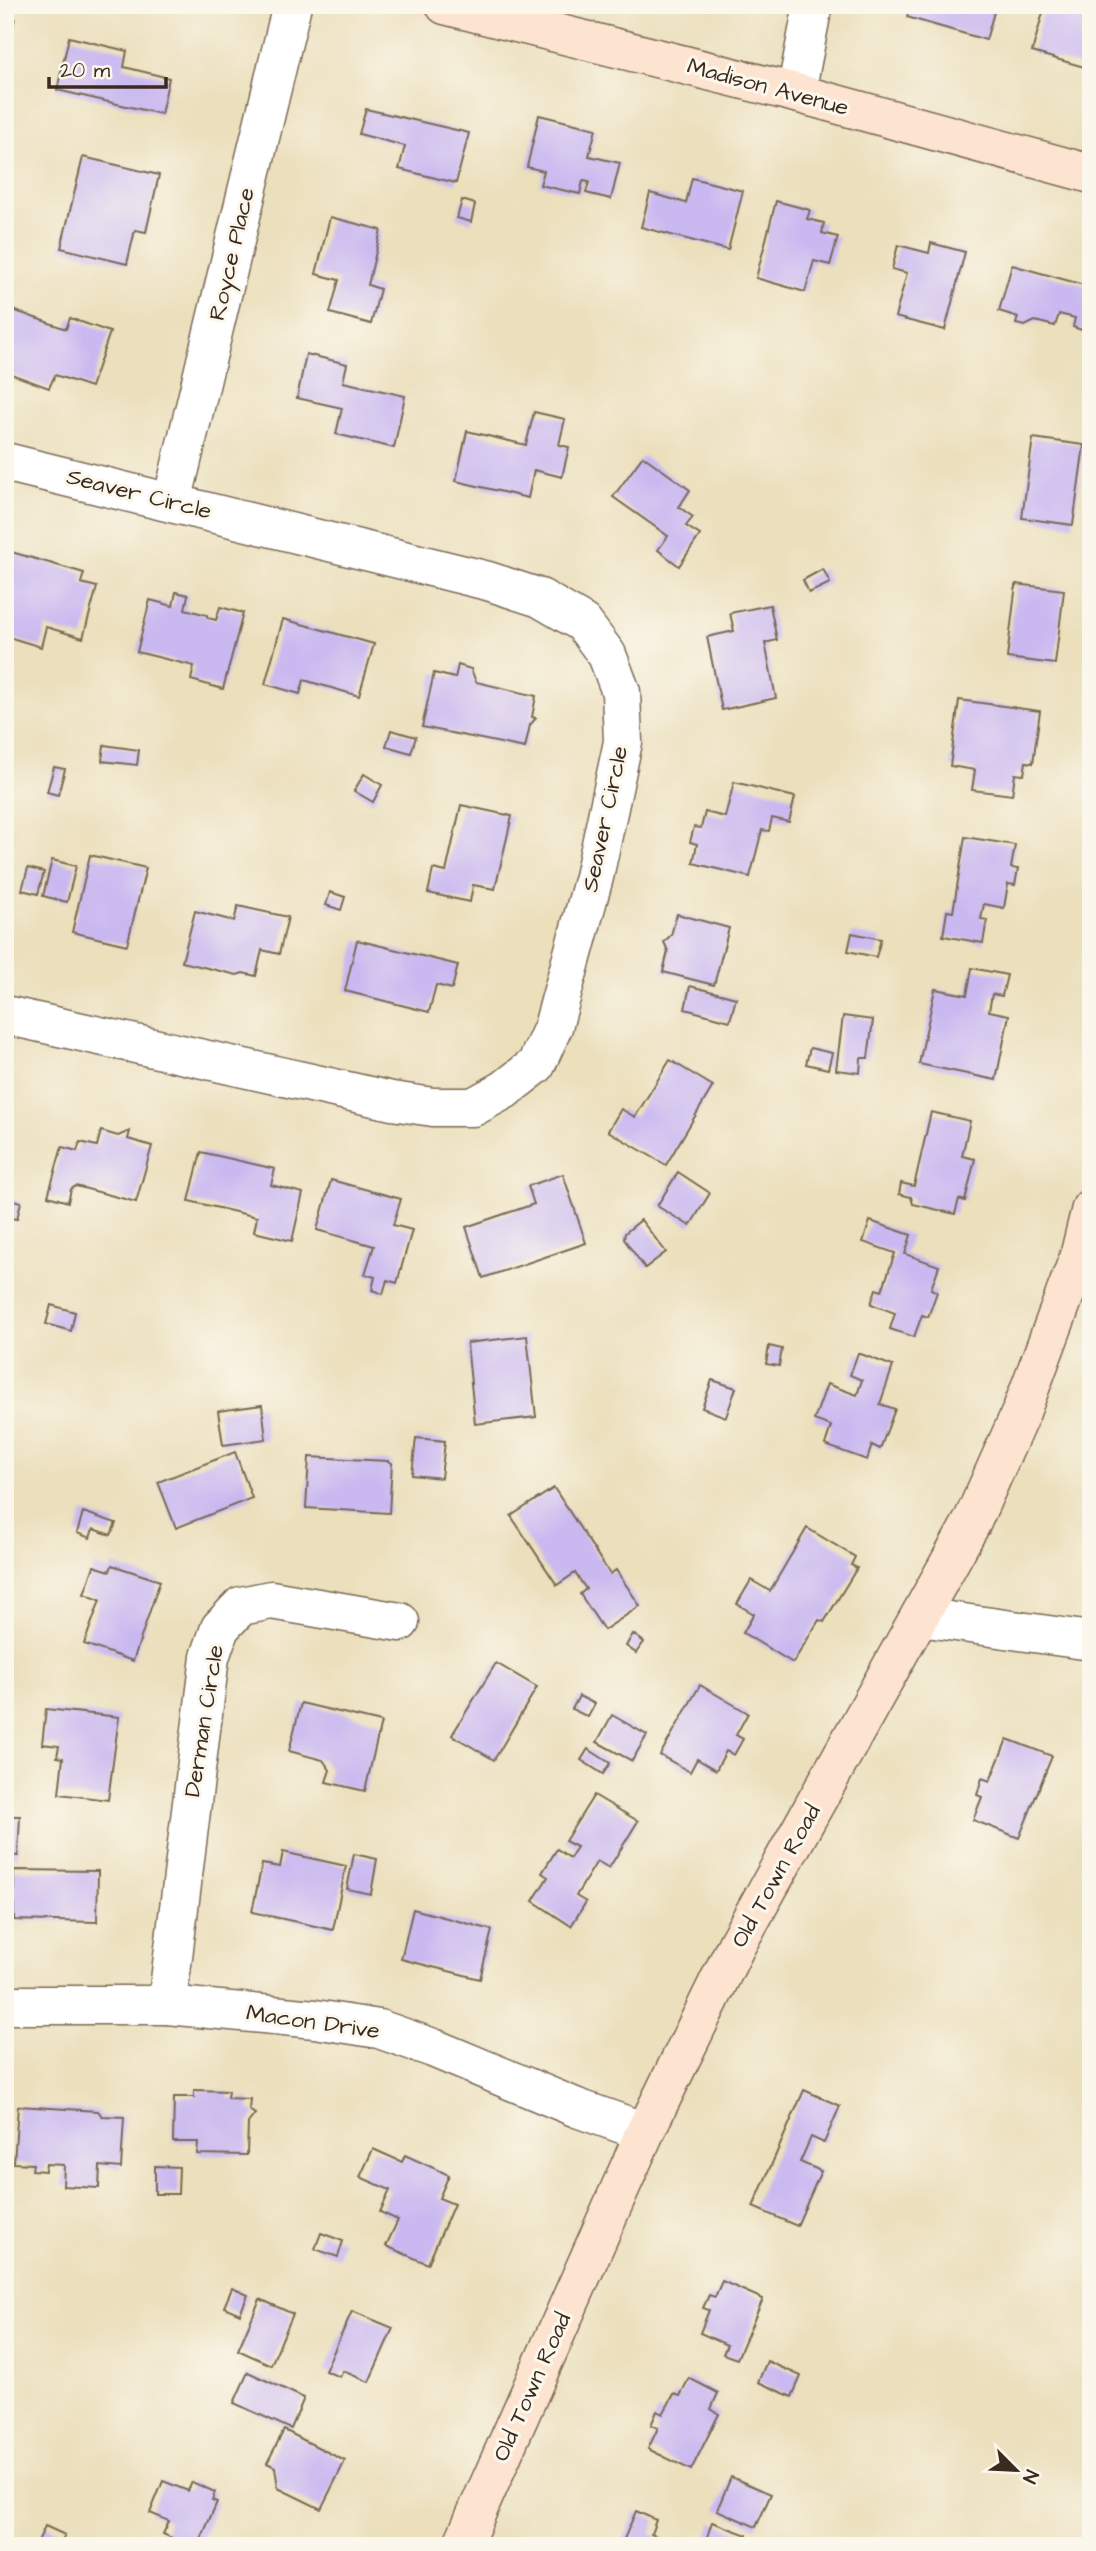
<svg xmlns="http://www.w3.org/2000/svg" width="1096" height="2551" font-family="'Architects Daughter',sans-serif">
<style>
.building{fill:#cab9f0}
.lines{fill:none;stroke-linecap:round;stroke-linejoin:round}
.street-casing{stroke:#796955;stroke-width:41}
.secondary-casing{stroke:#796955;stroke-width:41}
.street{stroke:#fff;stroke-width:38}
.secondary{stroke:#fde4d1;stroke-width:38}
.labels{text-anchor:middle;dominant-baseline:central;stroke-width:6;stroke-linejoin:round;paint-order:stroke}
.street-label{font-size:23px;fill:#3b2a1e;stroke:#fbf7ec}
</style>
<rect width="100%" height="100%" fill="#fbf7ec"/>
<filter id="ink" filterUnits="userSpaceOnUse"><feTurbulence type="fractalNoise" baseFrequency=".0143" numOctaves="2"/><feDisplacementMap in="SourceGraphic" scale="14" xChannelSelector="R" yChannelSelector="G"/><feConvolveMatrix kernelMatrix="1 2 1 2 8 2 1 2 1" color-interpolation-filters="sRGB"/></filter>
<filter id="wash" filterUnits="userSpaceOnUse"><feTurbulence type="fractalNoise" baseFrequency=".00686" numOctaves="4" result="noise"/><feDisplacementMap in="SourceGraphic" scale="28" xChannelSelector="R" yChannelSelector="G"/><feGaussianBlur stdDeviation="1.57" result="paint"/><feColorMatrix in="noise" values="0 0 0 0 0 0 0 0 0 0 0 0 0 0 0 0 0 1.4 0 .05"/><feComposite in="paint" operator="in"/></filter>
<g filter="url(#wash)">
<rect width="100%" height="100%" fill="#ebdfbc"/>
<g id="blocks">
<!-- building -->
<g class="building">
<path d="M910,5H996L986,40L907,17Z"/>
<path d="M1045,5L1091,16V69L1032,52Z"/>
<path d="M5,16L15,18L6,54H5Z"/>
<path d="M69,37L127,51L124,67L169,78L161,114L57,90Z"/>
<path d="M366,109L469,133L456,183L399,169L405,146L359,134Z"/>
<path d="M539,115L596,129L589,156L620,163L611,199L586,193L589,182L583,181L580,194L540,185L544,171L527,167Z"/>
<path d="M83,157L159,175L146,232L135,230L127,264L61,248Z"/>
<path d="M692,178L743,191L728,250L641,227L650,193L686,203Z"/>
<path d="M462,200L475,204L471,222L457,218Z"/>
<path d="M776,201L810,210L807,219L824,223L822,233L838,237L830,265L814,261L805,292L756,278Z"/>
<path d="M330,217L381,230L368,285L380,289L371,324L330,313L339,280L316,274Z"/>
<path d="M931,243L965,252L945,330L895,317L907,273L892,269L898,245L929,253Z"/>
<path d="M1012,265L1091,287V333L1073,327L1075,318L1059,314L1055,326L1035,321L1025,326L1016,324L1018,317L999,311Z"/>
<path d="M13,310L66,329L70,318L110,332L91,387L55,375L49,388L8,373L11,365L5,363V332Z"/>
<path d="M306,354L347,364L343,382L405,396L394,448L336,434L342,408L297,398Z"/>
<path d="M534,412L565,419L559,445L569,447L562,477L534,470L528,498L456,481L467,431L526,445Z"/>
<path d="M1033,438L1084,445L1073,525L1022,518Z"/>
<path d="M643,456L690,490L679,507L693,517L686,526L700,535L679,566L658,550L668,536L613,497Z"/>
<path d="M8,551L84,573L81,583L97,587L83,638L46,627L41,647L5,636V563Z"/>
<path d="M823,569L830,583L809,593L803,580Z"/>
<path d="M1016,584L1064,590L1055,664L1007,658Z"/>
<path d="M176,592L188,595L185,609L207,615L208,618L216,620L220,607L243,613L223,689L191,680L194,666L137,652L150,600L173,606Z"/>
<path d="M770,605L777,640L765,643L776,698L722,710L707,637L734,631L730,613Z"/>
<path d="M283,619L374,644L359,696L304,680L300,694L265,684Z"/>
<path d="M458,665L471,669L476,682L536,696L532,717L536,718L530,725L525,748L422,727L434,673L455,678Z"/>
<path d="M959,700L1040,711L1033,763L1026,762L1024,775L1015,774L1012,795L972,790L975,770L950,766Z"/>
<path d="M391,730L416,737L411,753L386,746Z"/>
<path d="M104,745L139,750L137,765L102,761Z"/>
<path d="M54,767L65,769L58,795L47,792Z"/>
<path d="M364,774L382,785L373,802L354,791Z"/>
<path d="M734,782L795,797L789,822L772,818L769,831L762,830L750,877L693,863L697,844L690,842L694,827L701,828L705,812L725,817Z"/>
<path d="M461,805L512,816L495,889L473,885L470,902L428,893L433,869L446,872Z"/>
<path d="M965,837L1015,845L1011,868L1018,869L1015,885L1008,884L1004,908L984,904L981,919L987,920L983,943L943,936L947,911L953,912Z"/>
<path d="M90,855L146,868L127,945L72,932Z"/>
<path d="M52,860L76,866L67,902L43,896Z"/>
<path d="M28,868L44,872L38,894L22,890Z"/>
<path d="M330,892L345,897L341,910L326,905Z"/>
<path d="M238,906L288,917L279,954L262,950L256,976L243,973L237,975L182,962L195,911L234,921Z"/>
<path d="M677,914L729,928L714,985L663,972L668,951L664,942L671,935Z"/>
<path d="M852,933L881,939L876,957L848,951Z"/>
<path d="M357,940L458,965L452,989L436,985L429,1012L345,991Z"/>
<path d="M972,968L1007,975L1002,996L992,994L989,1011L1009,1015L996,1080L919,1064L935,989L967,995Z"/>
<path d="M690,986L736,998L730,1021L685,1009Z"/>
<path d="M843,1016L873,1020L868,1058H861L860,1073L836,1070Z"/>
<path d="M810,1048L832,1053L828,1069L806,1064Z"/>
<path d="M670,1060L713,1086L666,1165L608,1131L621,1109L635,1117Z"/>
<path d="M931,1112L970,1121L962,1156L975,1159L965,1201L959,1199L955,1214L913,1204L911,1197L899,1194L901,1183L914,1186Z"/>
<path d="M101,1131L118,1136L130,1131L128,1139L152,1146L136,1202L76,1186L71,1189L68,1202L48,1196L62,1147L77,1151L80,1142L97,1146Z"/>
<path d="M201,1152L275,1169L271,1185L303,1193L292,1241L254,1232L257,1217L189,1201Z"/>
<path d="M678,1172L710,1193L690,1226L657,1206Z"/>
<path d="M563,1174L586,1243L483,1278L466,1227L534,1204L528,1186Z"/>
<path d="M331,1180L401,1199L393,1225L412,1230L397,1283L387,1280L383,1294L372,1290L375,1277L365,1274L374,1246L317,1230Z"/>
<path d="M5,1198L21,1202L17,1219L5,1217Z"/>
<path d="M641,1220L666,1252L645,1268L624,1239L625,1233Z"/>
<path d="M870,1221L911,1235L905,1254L939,1266L931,1289L937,1292L928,1317L922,1315L914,1337L890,1329L895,1313L871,1304L876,1289L882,1291L895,1253L863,1242Z"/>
<path d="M51,1305L75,1312L71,1331L46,1324Z"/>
<path d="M527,1336L536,1417L475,1424L467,1343Z"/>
<path d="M769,1346L782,1349L779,1366L766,1364Z"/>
<path d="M858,1353L893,1366L880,1404L895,1409L880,1449L872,1445L867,1460L825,1445L831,1426L814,1420L827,1384L857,1395L862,1380L850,1375Z"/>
<path d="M712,1380L736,1388L726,1417L702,1408Z"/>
<path d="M262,1405L266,1439L223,1445L218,1411Z"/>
<path d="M416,1438L445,1441L441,1478L412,1475Z"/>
<path d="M235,1452L252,1498L176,1528L158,1482Z"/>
<path d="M309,1457L388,1461L392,1463L389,1513L306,1508Z"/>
<path d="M554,1488L610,1574L616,1570L640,1606L604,1630L580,1594L586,1589L575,1573L557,1585L511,1516Z"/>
<path d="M83,1512L116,1523L111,1535L93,1529L90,1538L77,1533Z"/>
<path d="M807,1528L855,1557L851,1565L857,1568L824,1622L819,1620L793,1663L743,1633L754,1614L737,1604L751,1580L770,1591Z"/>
<path d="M112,1565L160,1581L133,1661L84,1644L100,1600L84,1594L94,1566L110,1571Z"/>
<path d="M633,1634L644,1642L636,1653L626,1646Z"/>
<path d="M496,1663L537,1687L494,1760L452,1735Z"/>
<path d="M700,1685L748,1713L736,1735L743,1739L734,1755L726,1751L716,1770L697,1759L690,1772L660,1755Z"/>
<path d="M579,1696L595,1704L588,1717L572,1709Z"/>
<path d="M301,1703L381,1722L365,1791L326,1782L330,1770L323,1760L289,1751Z"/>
<path d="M46,1709L119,1717L108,1800L59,1794L63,1758L57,1757L59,1746L42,1744Z"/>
<path d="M612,1715L647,1735L632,1761L597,1742Z"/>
<path d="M1007,1739L1052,1756L1019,1838L973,1820L982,1797L977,1795L982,1778L990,1781Z"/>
<path d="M588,1749L610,1763L603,1774L581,1760Z"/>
<path d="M594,1795L638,1821L609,1868L597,1861L576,1896L586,1902L571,1926L533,1901L548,1877L542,1873L557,1849L570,1858L577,1847L565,1841Z"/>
<path d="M5,1816H20L18,1856L5,1855Z"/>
<path d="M283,1852L346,1866L333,1930L252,1912L262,1864L280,1867Z"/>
<path d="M354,1854L377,1859L371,1894L347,1889Z"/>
<path d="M14,1870L98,1871L97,1922L14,1920Z"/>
<path d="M413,1909L492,1930L480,1979L401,1959Z"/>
<path d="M194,2090L228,2091L227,2098L250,2099L249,2110L255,2114L248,2123L247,2155L197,2154L198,2142H173L174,2097H194Z"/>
<path d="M804,2090L840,2106L824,2143L811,2137L800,2162L821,2171L797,2226L753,2207Z"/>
<path d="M18,2106L98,2111L102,2116L124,2117L121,2168L100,2166L99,2188L63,2186L64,2165L46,2164L45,2171L32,2170L33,2164L14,2163Z"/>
<path d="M373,2149L402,2162L405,2155L449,2175L439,2198L454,2204L428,2264L386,2246L398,2220L380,2212L390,2190L360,2177Z"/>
<path d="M155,2166L179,2167L178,2194H155Z"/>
<path d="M321,2233L343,2241L338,2257L315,2249Z"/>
<path d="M722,2281L763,2299L737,2359L723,2354L727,2345L700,2333L709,2310L703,2308L709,2295L715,2297Z"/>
<path d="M232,2288L248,2295L240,2314L224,2307Z"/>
<path d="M260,2299L293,2314L271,2365L238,2350Z"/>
<path d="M352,2311L393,2328L369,2382L343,2371L340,2377L325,2371Z"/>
<path d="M767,2361L801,2376L792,2397L758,2382Z"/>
<path d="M248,2372L304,2398L291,2429L234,2403Z"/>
<path d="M689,2378L718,2393L711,2409L719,2414L691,2470L648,2449L658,2428L651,2425L657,2411L663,2414L674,2394L680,2396Z"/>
<path d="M284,2430L345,2461L321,2509L278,2488L275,2467L267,2463Z"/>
<path d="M731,2477L771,2494L756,2527L717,2510Z"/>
<path d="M163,2481L188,2491L192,2482L215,2492L212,2500L217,2502L198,2546H189L163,2534L169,2521L150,2513Z"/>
<path d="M636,2511L656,2520L651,2534L679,2546H621Z"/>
<path d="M712,2522L747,2535L743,2546H704Z"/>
<path d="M45,2526L65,2535L60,2546H36Z"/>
</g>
</g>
</g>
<g filter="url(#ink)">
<use href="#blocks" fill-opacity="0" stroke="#796955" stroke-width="2"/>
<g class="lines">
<!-- street casing -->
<g class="street-casing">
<g id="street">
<path d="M796,93L813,5"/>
<path d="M5,462L488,581L540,598L583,623L607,655L621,692L623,742L594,877L553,1027L536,1065L504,1090L473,1107H433L392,1101L5,1015"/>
<path d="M172,502L292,5"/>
<path d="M920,1617L1091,1641"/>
<path d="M5,2005H167L315,2019L379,2029L433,2048L577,2108L645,2132"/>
<path d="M167,2005L210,1657L220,1628L241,1606L271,1600L400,1622"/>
</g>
</g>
<!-- secondary casing -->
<g class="secondary-casing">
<g id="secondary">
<path d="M445,5L796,93L1091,174"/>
<path d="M462,2546L645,2132L737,1944L972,1522L1021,1412L1079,1257L1091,1208"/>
</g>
</g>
<!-- street -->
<use href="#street" class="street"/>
<!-- secondary -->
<use href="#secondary" class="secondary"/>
</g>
</g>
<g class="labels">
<!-- street labels -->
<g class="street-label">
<text transform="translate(768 87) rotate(15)">Madison Avenue</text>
<text transform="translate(232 254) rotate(-77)">Royce Place</text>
<text transform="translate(139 494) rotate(14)">Seaver Circle</text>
<text transform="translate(605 819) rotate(-78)">Seaver Circle</text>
<text transform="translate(204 1721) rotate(-81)">Derman Circle</text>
<text transform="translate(776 1876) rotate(-61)">Old Town Road</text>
<text transform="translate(313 2022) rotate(8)">Macon Drive</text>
<text transform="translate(532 2387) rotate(-66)">Old Town Road</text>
</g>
</g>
<!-- margin -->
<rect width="1096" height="2551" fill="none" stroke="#fbf7ec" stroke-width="28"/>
<!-- north arrow -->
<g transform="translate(1016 2470) rotate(114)" stroke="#fbf7ec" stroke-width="5" paint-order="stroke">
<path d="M0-5L12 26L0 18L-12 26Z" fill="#3b2a1e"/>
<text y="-10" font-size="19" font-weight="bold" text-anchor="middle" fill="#3b2a1e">N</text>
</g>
<!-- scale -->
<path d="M49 77v10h117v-10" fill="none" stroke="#3b2a1e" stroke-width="3.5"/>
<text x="60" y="77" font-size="21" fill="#3b2a1e" stroke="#fbf7ec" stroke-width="5" paint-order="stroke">20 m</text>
</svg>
